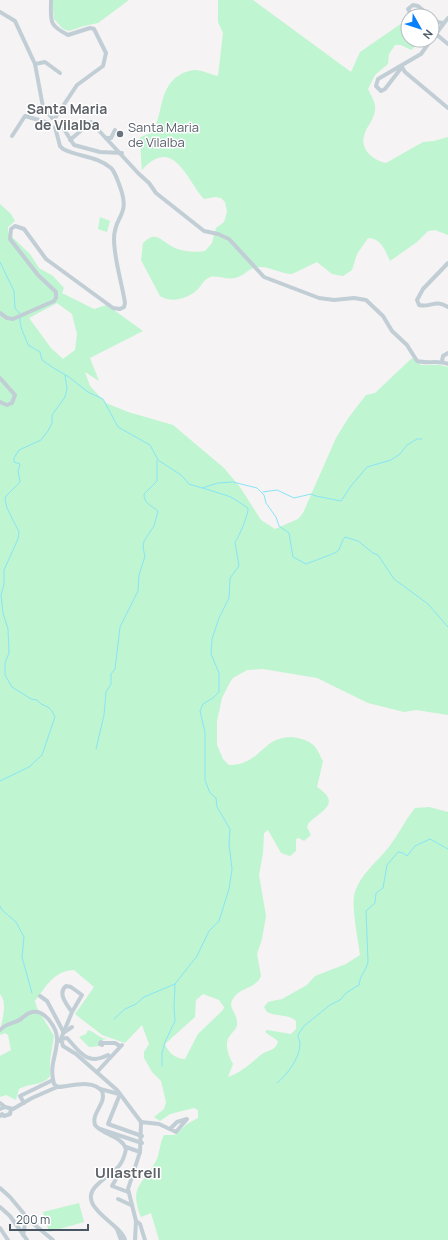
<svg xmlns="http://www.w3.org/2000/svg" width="448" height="1240" font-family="Manrope,sans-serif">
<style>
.green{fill:#bff5d1;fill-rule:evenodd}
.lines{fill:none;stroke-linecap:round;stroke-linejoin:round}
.stream{stroke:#87e5f6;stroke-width:1}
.minor{stroke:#c2ced5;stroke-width:4}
.worship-dot{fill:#6b7280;stroke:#fff;stroke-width:1.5}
.labels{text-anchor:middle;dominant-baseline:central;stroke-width:3;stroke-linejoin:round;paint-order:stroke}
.worship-label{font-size:13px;fill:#5b616d;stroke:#fff;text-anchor:start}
.neighbourhood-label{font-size:14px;font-weight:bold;fill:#5e6369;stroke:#fff}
.quarter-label{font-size:15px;font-weight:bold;fill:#5e6369;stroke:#fff}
</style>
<rect width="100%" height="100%" fill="#f5f3f3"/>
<!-- green -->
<g class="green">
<path d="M52,0H129L98,23L84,26L69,31L63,29L54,19Z"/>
<path d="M218,0H253L351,72L360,52L405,21L408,24V40H422L411,50L401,45H395L389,54L388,64L375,75L368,89C371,96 376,102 375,110C374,120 366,127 364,136C360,150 374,161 386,163L423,142L434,141L448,137V235L435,230L428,231L417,242L390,261C385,250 381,238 368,238L357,254L352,270L343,276L332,274L317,262L292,274C282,274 268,266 259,267C249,267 245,276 235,278C227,280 217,275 210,277C205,279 202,284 199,288C190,298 172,304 160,296L141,260L143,243C156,230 160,240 173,247C180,251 196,253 205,251L212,243L216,228L224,222L227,212L225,202L221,198L215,197L204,199C188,183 174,134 142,170C141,163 141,141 139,138C142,136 147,135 150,133C163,122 157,96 174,79C180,74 186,71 194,70C202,70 209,74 218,76L223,33L218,22Z"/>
<path d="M0,204L11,214L15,221L8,227V233L30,254L39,268L53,276L64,288L62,293L94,309L107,305L143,331L90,358L99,381L85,372L90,386L106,403L128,412L173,425L224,468L240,487L261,520L275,529L298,519L303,513L336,438L349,417L366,395L375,393L412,358L421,365H440L448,367V715L416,710L404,712L368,703L317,678L263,669L247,670L233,678L229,684L222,698L217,721V745L223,759L229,765C248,765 255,756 268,745C280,735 299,735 312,744C317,747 320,756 323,761L317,787C343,804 320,811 308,824L307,827L311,835L304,841L299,838L296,839V851L290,856L281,853L268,830L264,833L263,853L259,875L266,916L262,939L257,954L261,976C256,989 239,987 233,999C227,1007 237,1013 237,1022C238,1029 232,1032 229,1037C224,1045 229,1057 233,1064L228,1077C241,1073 251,1063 262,1054C268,1050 276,1051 278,1041L265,1032L267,1030L291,1034L296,1029V1021C289,1014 277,1017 267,1012L264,1007L268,1002L282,999L307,985L315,976L346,964L360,955C358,939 352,911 354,896C359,874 379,861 391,844C400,832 406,819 415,808L429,807L448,812V1240H159L151,1213L141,1217C128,1185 144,1185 157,1159C160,1151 160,1142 164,1135H175L187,1124L198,1118V1110L194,1108L170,1114L160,1121L154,1117L164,1109L166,1102L161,1081L152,1072L144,1058V1052L149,1044L142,1025L125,1043L102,1035L75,1014L94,987L74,970C53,971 46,987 35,1001L37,1008L54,1036L50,1061V1076C43,1086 29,1083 19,1089L16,1100L6,1095L0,1097V1056L11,1050L8,1035L5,1033L0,1035C0,1024 9,1004 0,994ZM57,303L72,314L77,334L75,350L63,359L51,348L29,318ZM203,994L219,1000L224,1007L223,1010L198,1034L185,1059C175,1059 168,1052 165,1044L195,1017L196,1000Z"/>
<path d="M100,217L110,221L107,232L98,229Z"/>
<path d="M88,1030C95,1032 99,1038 107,1039L101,1040L100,1046L89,1047L79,1037L86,1034Z"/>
<path d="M79,1203L84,1222L49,1232L43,1212Z"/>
</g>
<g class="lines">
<!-- stream -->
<g class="stream">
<path d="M0,262L14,291L15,308L20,314"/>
<path d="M20,317C19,328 25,335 28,345L40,352L42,360L52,367L69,377L88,392L103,399L118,427L150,445L158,460L181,475L189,484L202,488L218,483L233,482L257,488L264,495L266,503L276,517L279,526L289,533L293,557L306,564C311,562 336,553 338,551C341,547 341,541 345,537L358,541L373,553L378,555L394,579L428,604L448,627"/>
<path d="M263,492L277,490L294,498L311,494L316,496L341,501L351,486L367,467L391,460L400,454L407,445L417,439H422"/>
<path d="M96,749L104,715L106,692L111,684V674L115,669L120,627L138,591L139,575L145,556L143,548L144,541L154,526L158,511C151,505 144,504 144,494L157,481V461"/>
<path d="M0,781L29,767L42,755L55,717L52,711L48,707L41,704L37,700L31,699L12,687L5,675V663L9,653L8,629L3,613L1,595L4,584V570L18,539L19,532L7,508L5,499L6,496L20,482L18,471L20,464L14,462V458L19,450L41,440L48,431L52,423V415L65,397L67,389L65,375"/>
<path d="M0,906L2,910L16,922L24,937L22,957L32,993"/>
<path d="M114,1019L125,1009L136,1004L144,997L175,984"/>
<path d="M162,1066V1053L165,1042L175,1021L174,1007L175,984L197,956L209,931L219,921L229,889L232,869L229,844L230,829L217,807L216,798L210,793L205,780V732L200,711L203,704L213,698L219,692V673L211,654L212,639L219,618L229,598L230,578L239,566L235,542C239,537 249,513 248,508L231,497L203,488"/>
<path d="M277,1083C287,1075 300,1058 300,1044C300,1040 298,1039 298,1035L304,1026L330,1005L340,1000L346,993L359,985C360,975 366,971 368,962L366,911L375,903L376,893L383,888L387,865L398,852L403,853L407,856L415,846L430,839L448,849"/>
</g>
<!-- minor -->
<g class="minor">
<path d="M51,0C51,21 48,25 68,35L90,28L94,29L106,53L103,66L77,85L55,118"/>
<path d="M0,12L15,21L35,64L43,107L52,118"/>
<path d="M412,16L408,9L413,5L418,6L430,16"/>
<path d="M432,18L437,22L443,23"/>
<path d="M436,34L448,44"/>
<path d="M432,39L448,18"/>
<path d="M35,64L45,62L60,73"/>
<path d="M402,67L385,89L381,91L376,86L378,79L421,54L431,40"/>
<path d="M402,67L405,72L448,108"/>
<path d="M58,124L62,126L74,145L100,152L122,153"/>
<path d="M12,136L25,116L49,123"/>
<path d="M106,138H111L115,130"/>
<path d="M70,140L91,122L138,173L149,183L156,193L204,231L218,234L229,239L264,277L319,298L334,300L354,298L366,300L383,316L392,331L407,345L417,361C428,364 438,360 448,364"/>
<path d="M448,263L423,289L417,300L419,305C429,308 436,299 448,307"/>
<path d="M0,313L7,318L13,319L54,301L56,298V292L38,275L10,239L11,229L15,226L24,229L46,259L113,308L120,309L124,307L125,303C122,283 114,259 114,239C114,214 132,217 119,184C117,179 115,172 111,168C97,156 79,157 63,149L60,146L55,127"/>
<path d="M442,361L443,356L448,353"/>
<path d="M0,378L15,395L12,403L7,405L0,402"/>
<path d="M40,996L47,1001L63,1031"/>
<path d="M0,1030C6,1023 14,1024 21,1019C25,1016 27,1013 32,1012C45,1009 58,1029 57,1041C56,1057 49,1066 54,1084L58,1087C72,1086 92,1079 102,1091C107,1104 91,1112 95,1125C103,1135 122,1136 126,1149C122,1170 112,1171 98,1184C73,1206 121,1223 125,1240"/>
<path d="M63,1033L72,1027"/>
<path d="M61,1039L63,1046L76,1054L117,1090L141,1122L140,1152L128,1189L136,1221L135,1240"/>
<path d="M61,1039L67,1038C80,1052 87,1066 108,1055L110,1057"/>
<path d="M60,1041L72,1012L82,995L71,987L66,986C57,993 67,1005 72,1012"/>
<path d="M103,1043L101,1042L100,1044L102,1045L103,1043H115L120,1046"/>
<path d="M97,1072L122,1045"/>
<path d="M100,1089L119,1094"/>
<path d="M120,1094L108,1124L142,1136"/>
<path d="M0,1103L5,1107"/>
<path d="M24,1103L20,1096L53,1080"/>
<path d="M0,1109L5,1107L13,1109L32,1098L57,1087"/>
<path d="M0,1116L2,1114L4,1116L10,1114L11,1109"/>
<path d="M141,1122L159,1124L174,1131L176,1132L187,1119L177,1122L170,1129"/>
<path d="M100,1129L142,1143"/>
<path d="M126,1147L140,1152"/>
<path d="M116,1179L112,1186L128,1192"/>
<path d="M0,1188L10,1197L30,1221L53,1240"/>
<path d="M118,1199L131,1205"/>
<path d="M0,1207L10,1216L27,1240"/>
<path d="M136,1221L140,1224L145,1240"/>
<path d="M0,1228L8,1240"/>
<path d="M117,1229L121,1240"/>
<path d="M23,1235L25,1224L30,1221"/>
</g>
</g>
<!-- markers -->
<circle class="worship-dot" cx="120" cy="134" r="4"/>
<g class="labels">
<!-- worship labels -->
<g class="worship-label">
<text x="128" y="127">Santa Maria<tspan x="128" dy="15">de Vilalba</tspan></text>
</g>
<!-- neighbourhood labels -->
<g class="neighbourhood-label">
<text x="67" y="108">Santa Maria<tspan x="67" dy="16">de Vilalba</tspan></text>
</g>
<!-- quarter labels -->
<g class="quarter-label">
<text x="128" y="1172">Ullastrell</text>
</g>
</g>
<!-- north arrow -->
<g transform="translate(420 28) rotate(129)"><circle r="19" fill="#ffffff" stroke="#b6bcc1"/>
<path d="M0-3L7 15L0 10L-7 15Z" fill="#077efa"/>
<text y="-6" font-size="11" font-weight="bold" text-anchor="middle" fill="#485763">N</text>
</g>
<!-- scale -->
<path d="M10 1224v6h78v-6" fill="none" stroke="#485763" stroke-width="2"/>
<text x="16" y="1224" font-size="12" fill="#485763" stroke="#ffffff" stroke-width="3" paint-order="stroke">200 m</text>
</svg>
